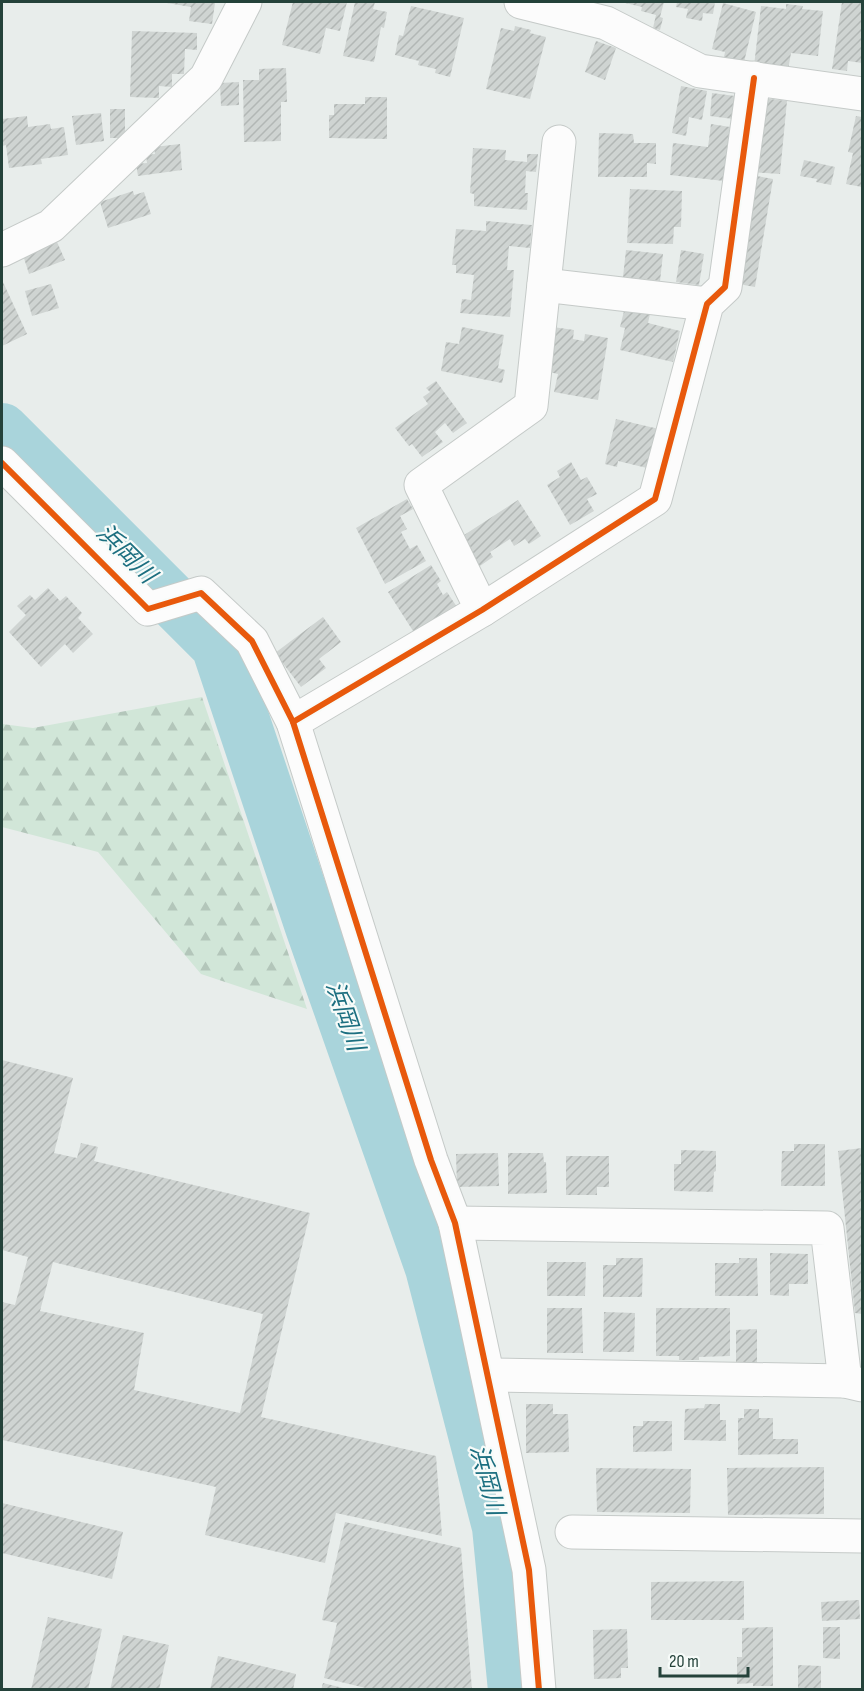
<svg xmlns="http://www.w3.org/2000/svg" width="864" height="1691" font-family="'Sofia Sans Condensed','Noto Sans JP',sans-serif">
<style>
.forest{fill:url(#forest-firs)}
.lines{fill:none;stroke-linecap:round;stroke-linejoin:round}
.river{stroke:#a9d4db;stroke-width:54}
.building{fill:url(#building-hatch);fill-rule:evenodd}
.minor-casing{stroke:#c5cac8;stroke-width:35}
.minor{stroke:#fcfcfc;stroke-width:33}
.cycleway-casing{stroke:#f7fbf9;stroke-width:10}
.cycleway{stroke:#e8590c;stroke-width:6}
.labels{text-anchor:middle;dominant-baseline:central;stroke-width:4.5;stroke-linejoin:round;paint-order:stroke}
.water-label{font-size:24px;font-style:italic;fill:#1c6f80;stroke:#f7fbf9}
</style>
<defs>
<pattern id="forest-firs" width="22" height="20" patternUnits="userSpaceOnUse" patternTransform="scale(1.5)"><rect width="22" height="20" fill="#d1e6d8"/><path d="M5 1l3.5 6h-7zM16 11l3.5 6h-7z" fill="#b3c6ba"/></pattern>
<pattern id="building-hatch" width="6" height="6" patternUnits="userSpaceOnUse" patternTransform="scale(1.5)"><rect width="6" height="6" fill="#cfd4d2"/><path d="M-1 1l2-2M0 6l6-6M5 7l2-2" fill="none" stroke="#b2b7b5"/></pattern>
</defs>
<rect width="100%" height="100%" fill="#e8edeb"/>
<!-- forest -->
<path class="forest" d="M202,697L307,1009L201,974L98,852L2,827V724L33,728Z"/>
<g class="lines">
<!-- river -->
<path class="river" d="M2,430L218,646L312,927L432,1268L499,1527L515,1690"/>
</g>
<!-- building -->
<g class="building">
<path d="M167,2H205L215,3L212,24L189,21L191,7L167,3Z"/>
<path d="M293,2H347L340,31L326,28L320,54L282,45Z"/>
<path d="M355,2H375L373,9L387,12L384,28L381,27L374,62L343,56Z"/>
<path d="M621,2H664L660,17L663,18L660,30L653,28L656,15L641,11L642,7Z"/>
<path d="M677,2H715L713,14L703,13L702,21L686,18L688,9L676,7Z"/>
<path d="M842,2H862V63L848,61L847,71L832,69Z"/>
<path d="M723,3L756,12L744,62L724,57L725,52L712,49Z"/>
<path d="M786,4L803,6L802,9L823,11L818,56L791,53L788,70L754,66L761,6L786,9Z"/>
<path d="M411,6L464,18L450,77L435,73L436,69L418,65L419,61L395,55L399,35L403,36Z"/>
<path d="M515,26L531,30L530,33L546,37L530,99L486,89L501,28L514,31Z"/>
<path d="M132,31L197,33V50L185,49L184,74H172V87L159,86V98L130,97Z"/>
<path d="M596,41L616,48L605,80L585,72Z"/>
<path d="M286,68L287,102H281V141L244,142L243,80H259V69Z"/>
<path d="M239,82V105L221,106L220,83Z"/>
<path d="M681,86L707,91L702,120L689,117L686,136L672,133Z"/>
<path d="M712,93L735,96L733,119L710,116Z"/>
<path d="M365,97H387V139L329,138V115H334V104H365Z"/>
<path d="M761,98L787,101L780,174L751,172Z"/>
<rect x="110" y="109" width="15" height="29"/>
<path d="M101,113L104,141L76,145L72,116Z"/>
<path d="M27,116L28,127L50,124L51,129L64,127L68,155L41,159L42,164L9,168L6,145L2,146V119Z"/>
<path d="M856,116L862,117V187L846,184L853,153L848,152Z"/>
<path d="M711,124L730,127L724,181L670,175L673,143L708,147Z"/>
<path d="M599,133L633,134L634,143H656V164L647,163V177H598Z"/>
<path d="M180,144L182,170L138,176L136,164L147,163L146,155L155,154L154,147Z"/>
<path d="M473,148L506,150L505,160L527,162V154H538L536,172L526,171L525,193H528L527,210L474,206V194L470,193Z"/>
<path d="M804,160L835,167L831,185L816,182L817,179L800,176Z"/>
<path d="M751,175L773,179L755,287L733,283Z"/>
<path d="M630,189L682,191L681,227H674L673,244L627,243Z"/>
<path d="M133,191L134,195L144,192L151,214L108,228L100,202Z"/>
<path d="M486,221L532,225L530,248L509,246L507,270H514L510,317L460,313L462,299L471,300L474,275L456,273V265H452L456,229L486,231Z"/>
<path d="M57,242L65,260L29,274L23,255Z"/>
<path d="M626,250L663,254L660,281L623,277Z"/>
<path d="M681,250L704,254L699,285L676,282Z"/>
<path d="M3,282L27,334L2,346V283Z"/>
<path d="M51,284L59,308L32,316L25,291Z"/>
<path d="M621,308L650,314L648,323L680,331L673,362L620,350L625,328L620,327L624,311H621Z"/>
<path d="M462,327L504,335L498,368L505,370L502,383L441,371L446,342L459,344Z"/>
<path d="M553,327L574,330L573,339L584,341L585,334L608,338L598,400L554,392L558,374L549,372Z"/>
<path d="M436,381L467,423L453,433L445,423L435,432L443,442L422,457L412,444L409,446L395,428L428,404L423,397L430,392L426,388Z"/>
<path d="M616,419L659,429L655,445L652,444L647,468L618,461L617,467L605,464Z"/>
<path d="M571,462L581,480L587,477L597,494L587,499L594,511L570,525L547,485L560,477L557,471Z"/>
<path d="M407,499L413,509L400,516L407,529L401,532L410,549L417,545L426,561L385,584L356,528Z"/>
<path d="M518,500L541,536L529,544L525,539L514,546L510,539L490,552L493,557L477,568L458,539Z"/>
<path d="M431,565L441,581L437,584L443,595L447,592L457,607L415,634L388,592Z"/>
<path d="M48,588L60,601L66,596L82,613L78,618L93,634L73,653L65,644L41,667L9,632L26,615L17,606L30,595L35,600Z"/>
<path d="M323,617L341,642L319,659L326,668L301,687L275,653Z"/>
<path d="M2,1060L73,1078L54,1153L77,1158L81,1143L98,1147L94,1161L310,1213L261,1417L436,1456L442,1536L336,1513L325,1563L205,1535L216,1487L2,1440V1302L15,1305L28,1257L2,1250ZM53,1262L263,1314L240,1413L134,1390L144,1333L40,1311Z"/>
<path d="M794,1144H825V1186H781L782,1151H794Z"/>
<path d="M862,1148V1314L855,1313L838,1151Z"/>
<path d="M681,1150L716,1151V1171L714,1172L713,1192L674,1191V1164H681Z"/>
<path d="M498,1153L499,1186L457,1187L456,1154Z"/>
<path d="M508,1153H543L544,1162H546L547,1193L508,1194Z"/>
<path d="M566,1156H609V1187H597V1195H566Z"/>
<path d="M770,1253L808,1254V1284H789V1296L770,1295Z"/>
<path d="M616,1258H643L642,1297H603V1265H616Z"/>
<path d="M739,1258H757L758,1296H715V1263H739Z"/>
<path d="M547,1262H586L585,1296H547Z"/>
<path d="M547,1308H582L583,1353H547Z"/>
<path d="M656,1308H730V1356L699,1357V1360H679V1356H656Z"/>
<path d="M604,1312L635,1313L634,1352H603Z"/>
<path d="M757,1329V1368H736V1330Z"/>
<path d="M526,1404H553V1414H568L569,1452L526,1453Z"/>
<path d="M705,1404H720V1420H726V1441L684,1440L685,1409L704,1408Z"/>
<path d="M744,1409H759V1418H773V1439H798V1454L738,1455V1418H744Z"/>
<path d="M643,1421H672V1451L633,1452V1426H643Z"/>
<path d="M824,1467V1514L728,1515L727,1468Z"/>
<path d="M596,1468L691,1469L690,1513L597,1512Z"/>
<path d="M2,1503L123,1532L112,1579L2,1553Z"/>
<path d="M345,1522L461,1548L472,1690H374L324,1678L337,1623L322,1620Z"/>
<path d="M744,1581V1620H651V1582Z"/>
<path d="M859,1600L860,1619L822,1621L821,1602Z"/>
<path d="M48,1617L102,1629L88,1690H31Z"/>
<path d="M773,1627V1686H753V1683L737,1684V1657H742V1628Z"/>
<path d="M823,1627H840V1659L823,1658Z"/>
<path d="M627,1629L628,1668H621V1678L594,1679L593,1630Z"/>
<path d="M123,1635L169,1645L159,1690H110Z"/>
<path d="M218,1656L296,1674L293,1690H210Z"/>
<path d="M798,1665L821,1666V1690H798Z"/>
<path d="M323,1683L347,1689V1690H321Z"/>
</g>
<g class="lines">
<!-- minor casing -->
<g class="minor-casing">
<g id="minor">
<path d="M521,2L606,23L700,71L862,94"/>
<path d="M2,250L51,226L206,78L245,2"/>
<path d="M544,285L707,304"/>
<path d="M2,463L148,609L201,593L252,641L293,722L431,1160L455,1223L529,1570L539,1690"/>
<path d="M482,610L421,485L531,406L559,142"/>
<path d="M293,722L482,610L655,499L707,304L725,287L754,78"/>
<path d="M455,1223L827,1228L845,1381"/>
<path d="M488,1375L845,1381L862,1385"/>
<path d="M572,1532L862,1536"/>
</g>
</g>
<!-- minor -->
<use href="#minor" class="minor"/>
<!-- cycleway casing -->
<g class="cycleway-casing">
<g id="cycleway">
<path d="M2,463L148,609L201,593L252,641L293,722L431,1160L455,1223L529,1570L539,1690"/>
<path d="M293,722L482,610L655,499L707,304L725,287L754,78"/>
</g>
</g>
<!-- cycleway -->
<use href="#cycleway" class="cycleway"/>
</g>
<g class="labels">
<!-- water labels -->
<g class="water-label">
<text transform="translate(126 554) rotate(45)">浜岡川</text>
<text transform="translate(345 1016) rotate(71)">浜岡川</text>
<text transform="translate(487 1480) rotate(75)">浜岡川</text>
</g>
</g>
<!-- border -->
<rect width="864" height="1691" fill="none" stroke="#24423a" stroke-width="6"/>
<!-- scale -->
<path d="M660 1667v9h88v-9" fill="none" stroke="#24423a" stroke-width="3"/>
<text x="669" y="1667" font-size="18" fill="#24423a" stroke="#f7fbf9" stroke-width="4.5" paint-order="stroke">20 m</text>
</svg>
